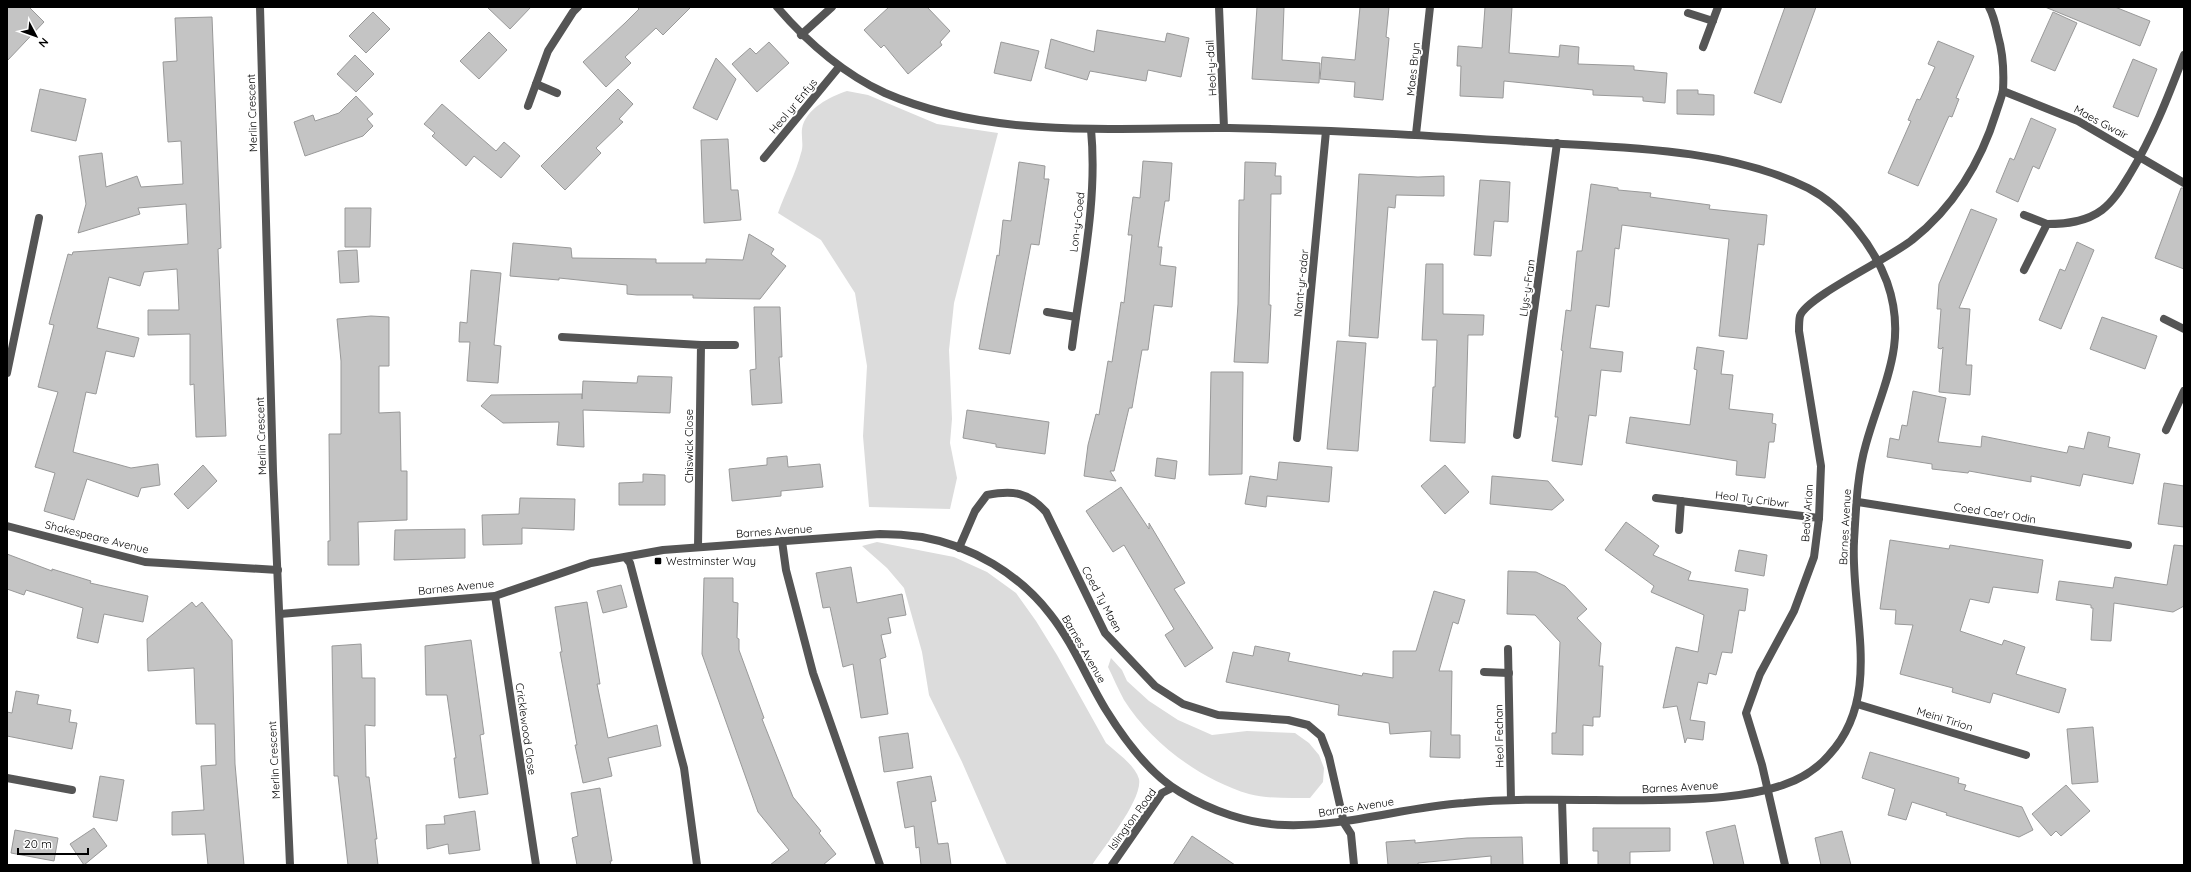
<svg xmlns="http://www.w3.org/2000/svg" width="2191" height="872" font-family="Quicksand,sans-serif">
<style>
.green{fill:#dcdcdc}
.building{fill:#c4c4c4;stroke:#999}
.lines{fill:none;stroke-linecap:round;stroke-linejoin:round}
.minor{stroke:#555;stroke-width:8}
.tertiary{stroke:#555;stroke-width:8}
.poi-dot{fill:#000;stroke:#fff;stroke-width:1.5}
.labels{text-anchor:middle;dominant-baseline:central;stroke-width:4;stroke-linejoin:round;paint-order:stroke}
.street-label{font-size:11px;fill:#000;stroke:#fff}
.poi-label{font-size:11px;fill:#000;stroke:#fff;text-anchor:start}
</style>
<rect width="100%" height="100%" fill="#fff"/>
<!-- green -->
<g class="green">
<path d="M847,91L868,95L937,124L998,133L954,303L949,350L952,419L950,443L957,478L950,509L869,507L863,436L867,366L855,293L821,240L778,213C785,193 796,173 801,153C804,145 801,137 802,129C805,109 831,96 847,91Z"/>
<path d="M877,542L954,557L987,572L1016,593L1036,621L1057,655L1106,743C1117,753 1135,765 1139,779C1143,799 1104,847 1092,865H1007L962,762L929,695L922,652L904,588L887,568L862,546Z"/>
<path d="M1111,658L1122,670L1127,681L1149,701L1178,720L1212,735L1247,731L1295,733L1309,743L1319,755L1324,768L1323,782L1310,798C1290,798 1268,799 1249,794C1201,780 1150,742 1124,700C1118,689 1113,677 1108,667Z"/>
</g>
<!-- building -->
<g class="building">
<path d="M7,7H29L44,22L7,61Z"/>
<path d="M487,7H531L510,29Z"/>
<path d="M637,7H691L663,35L656,28L625,57L631,63L606,87L583,62L625,23L639,9Z"/>
<path d="M889,7H927L950,31L940,42L942,45L908,74L884,45L881,48L864,30Z"/>
<path d="M1257,7H1284L1282,60L1320,63L1319,83L1252,79Z"/>
<path d="M1360,7H1389L1386,37L1389,38L1383,100L1354,97L1355,82L1320,79L1322,57L1355,60Z"/>
<path d="M1485,7H1512L1509,53L1559,57L1560,45L1579,47L1578,64L1634,66V70L1667,73L1665,103L1643,101V97L1593,95V90L1504,81L1503,98L1460,96L1461,66H1457L1458,46L1482,48Z"/>
<path d="M1785,7H1816L1781,103L1754,93Z"/>
<path d="M2045,7H2115L2150,21L2140,46Z"/>
<path d="M373,12L390,29L366,53L349,36Z"/>
<path d="M2053,12L2077,23L2055,71L2031,61Z"/>
<path d="M212,17L221,248L218,249L226,436L196,437L194,384L190,385V334L148,335V310H179L177,269L144,272L140,286L109,277L97,328L139,338L134,357L106,351L96,394L86,392L73,452L131,468L158,464L160,485L141,488L138,497L87,479L74,520L44,511L55,473L35,467L58,392L38,387L54,325L49,324L68,254L72,255L73,252L188,244L186,204L138,208L140,214L78,233L86,204L79,156L102,153L106,187L137,176L141,187L183,184L181,141L168,142L163,62L177,61L175,18Z"/>
<path d="M1097,30L1165,42L1167,33L1189,38L1181,77L1148,70L1146,81L1090,71L1087,80L1045,68L1051,39L1094,52Z"/>
<path d="M489,32L507,50L479,79L460,61Z"/>
<path d="M1938,41L1974,56L1956,98L1959,99L1952,117L1949,116L1918,186L1888,173L1911,121L1908,120L1917,99L1920,100L1935,67L1928,64Z"/>
<path d="M769,42L789,63L757,92L732,64L750,48L756,54Z"/>
<path d="M1001,42L1039,51L1031,81L994,73Z"/>
<path d="M355,55L374,74L356,92L337,74Z"/>
<path d="M716,58L736,79L717,120L693,108Z"/>
<path d="M2133,59L2157,69L2138,117L2113,107Z"/>
<path d="M40,89L86,99L76,141L31,131Z"/>
<path d="M618,89L633,104L619,119L623,122L596,148L601,153L565,190L541,166Z"/>
<path d="M1677,90H1698V94L1714,95V115L1677,114Z"/>
<path d="M356,96L373,114L367,119L373,126L363,136L305,156L294,122L313,115L315,121L339,113Z"/>
<path d="M442,104L496,151L504,142L520,156L501,178L474,156L466,166L432,136L435,133L424,124Z"/>
<path d="M2031,118L2056,129L2039,169L2033,166L2018,202L1996,192L2010,158L2014,160Z"/>
<path d="M728,139L731,190H738L741,220L704,223L701,140Z"/>
<path d="M1143,161L1172,163L1169,201H1165L1158,247H1162L1160,265L1176,267L1172,307L1154,305L1148,350H1142L1132,408H1129L1114,471H1110L1116,481L1084,476L1088,445L1096,414L1099,415L1108,361L1112,362L1121,302L1124,303L1132,235H1128L1133,197L1140,198Z"/>
<path d="M1019,162L1045,166L1044,179H1049L1039,245L1031,244L1010,354L979,349L997,255L999,256L1003,220L1011,221Z"/>
<path d="M1245,162L1276,163L1275,176H1281V194H1271L1269,305H1271L1268,363L1234,362L1238,304L1239,200H1244Z"/>
<path d="M1359,174L1418,177L1444,176V196L1396,195L1395,208L1388,207L1378,338L1349,336Z"/>
<path d="M1480,180L1510,182L1508,222L1494,221L1491,256L1474,255Z"/>
<path d="M1591,184L1618,188V190L1651,193L1650,197L1710,205L1709,209L1767,215L1764,245L1758,244L1747,339L1719,336L1729,239L1622,225L1619,249L1615,248L1609,307L1596,305L1590,348L1623,352L1621,372L1601,370L1596,416L1589,415L1582,465L1552,461L1558,417H1555L1563,351L1561,350L1566,310L1571,311L1577,251H1582Z"/>
<path d="M2181,188H2184V269L2155,258Z"/>
<path d="M345,208H371L370,247H345Z"/>
<path d="M1971,209L1997,219L1959,308L1970,309L1966,365H1972L1970,395L1939,392L1943,347L1941,349L1938,348L1941,309H1937L1939,284Z"/>
<path d="M749,234L774,249L771,254L786,266L760,299L693,298V295H637L627,294V285L559,278V280L510,276L513,243L571,248L572,258L656,259V263H706V259L743,260Z"/>
<path d="M2077,242L2094,250L2061,329L2039,320L2060,269L2065,271Z"/>
<path d="M357,250L359,282L340,283L338,251Z"/>
<path d="M1426,264H1443V314L1484,315L1483,335H1468L1465,443L1430,441L1433,387H1435L1437,340H1422Z"/>
<path d="M471,270L501,273L494,345L501,346L498,383L467,381L470,342H459L460,322L467,323Z"/>
<path d="M754,307H780L782,357H779L782,403L752,405L750,370L756,369Z"/>
<path d="M371,316L389,317V366H379V413L400,412L401,471H407V520L358,522L359,565H328V541H330L329,434H341V361L337,319Z"/>
<path d="M2102,317L2157,336L2145,369L2090,349Z"/>
<path d="M1337,341L1366,343L1358,451L1327,449Z"/>
<path d="M1697,347L1724,351L1721,374L1733,375L1729,409L1773,414L1772,423L1776,424L1774,442H1769L1765,478L1736,475L1737,461L1626,443L1630,417L1690,425L1697,370L1694,369Z"/>
<path d="M1211,372H1243L1242,474L1209,475Z"/>
<path d="M638,376L672,377L670,413L583,410L584,447L557,445L559,422L503,423L481,406L491,395L582,394V399L583,381L637,383Z"/>
<path d="M1913,391L1946,398L1938,442L1981,447L1982,436L2067,453L2069,446L2084,449L2088,432L2110,437L2108,447L2140,454L2133,484L2083,474L2080,486L2031,476V482L1969,471L1968,473L1932,469V464L1887,457L1890,438L1899,440L1902,425L1907,426Z"/>
<path d="M967,410L1049,422L1045,454L996,447V444L963,438Z"/>
<path d="M787,456L788,467L820,464L823,487L781,491V496L732,501L729,469L767,465V458Z"/>
<path d="M1157,458L1177,461L1175,479L1155,476Z"/>
<path d="M1279,462L1332,467L1329,502L1267,496L1266,507L1245,504L1250,476L1277,480Z"/>
<path d="M203,465L217,481L188,509L174,494Z"/>
<path d="M1445,465L1469,492L1445,514L1421,486Z"/>
<path d="M643,474L665,475V505H619V483L643,482Z"/>
<path d="M1492,476L1548,481L1564,500L1552,510L1490,504Z"/>
<path d="M2164,483L2184,486V527L2158,524Z"/>
<path d="M1121,487L1149,529V523L1185,583L1174,589L1213,648L1185,667L1165,635L1174,629L1124,545L1113,552L1086,511Z"/>
<path d="M520,498L575,499L574,530L522,528V544L483,545L482,515L519,514Z"/>
<path d="M1626,522L1659,546L1653,555L1691,572L1688,580L1748,589L1745,611L1739,610L1732,653L1722,652L1716,675L1709,673L1707,684L1698,682L1690,720L1705,722L1703,740L1687,738L1685,743L1677,706L1663,708L1676,647L1698,652L1704,615L1651,592L1654,586L1605,550Z"/>
<path d="M465,529V558L394,560L395,530Z"/>
<path d="M1890,540L1949,549L1950,545L2043,560L2038,593L1993,587L1989,603L1970,599L1960,631L2002,645L2004,640L2025,647L2016,674L2066,689L2059,713L1993,693L1990,703L1952,692L1953,688L1900,674L1913,625L1895,624L1896,610L1880,609Z"/>
<path d="M2174,545L2184,546V606L2173,612L2114,603L2111,641L2091,640L2093,608H2091V605L2056,600L2059,581L2113,588L2115,577L2167,585Z"/>
<path d="M1739,550L1767,555L1764,576L1735,571Z"/>
<path d="M7,554L52,571V569L91,581L90,583L148,596L143,622L104,614L98,643L77,638L83,608L26,590L24,595L7,589Z"/>
<path d="M851,567L857,603L902,594L906,615L888,618L891,633L881,635L886,657L880,659L888,714L861,718L853,664L843,667L830,607L823,608L816,573Z"/>
<path d="M1508,571L1536,572L1565,586L1587,609L1577,618L1601,643L1599,666H1603L1600,717H1593V726L1583,725V755L1552,754V733H1556L1560,642L1535,615L1507,614Z"/>
<path d="M704,578H733V602L738,603L737,638L739,639V650L764,718L762,719L793,797L821,831L819,833L836,854L823,865H770L789,850L758,812L702,654Z"/>
<path d="M621,585L627,607L603,613L597,591Z"/>
<path d="M1434,591L1465,600L1458,624L1453,622L1439,671H1452L1451,735H1460V758L1430,757L1431,731L1390,734L1389,723L1338,715L1339,705L1226,682L1233,652L1253,656L1255,646L1290,653L1288,661L1362,676L1363,673L1393,678V651H1416Z"/>
<path d="M192,602L196,607L202,602L232,640L235,764L244,865H208L205,834L172,835V812L204,810L201,766L216,765L215,724H196L194,668L148,671L147,639Z"/>
<path d="M587,602L600,684H597L608,738L657,725L661,746L608,758L612,776L583,783L575,745H577L560,652H562L555,607Z"/>
<path d="M471,640L484,734L480,735L488,794L459,798L454,758H456L447,695H426L425,646Z"/>
<path d="M361,644L362,678H375V726L365,725L366,777H369L377,839H375L378,865H348L338,776H334L332,646Z"/>
<path d="M16,691L39,695L37,704L71,710L69,722L77,723L72,749L7,736V712L12,713Z"/>
<path d="M2093,727L2098,782L2072,784L2067,729Z"/>
<path d="M908,733L913,768L884,772L879,737Z"/>
<path d="M1870,752L1959,778L1958,783L1966,785L1964,790L2022,807L2033,830L2019,837L1946,815L1947,813L1912,802L1906,820L1888,815L1895,789L1862,778Z"/>
<path d="M100,776L124,780L117,821L93,817Z"/>
<path d="M931,776L936,801L931,802L938,844L948,843L951,865H921L919,847L916,848L914,826L905,828L897,782Z"/>
<path d="M2066,785L2090,811L2061,836L2056,831L2051,836L2032,814Z"/>
<path d="M600,788L612,861H610L611,865H577L572,838L578,836L571,793Z"/>
<path d="M475,811L480,850L449,854L448,844L427,849L426,825L445,824L444,816Z"/>
<path d="M1735,825L1744,865H1714L1706,832Z"/>
<path d="M94,828L107,846L84,865L70,844Z"/>
<path d="M1593,828H1670V851L1630,852V865H1598V851H1593Z"/>
<path d="M15,830L58,838L54,861L11,853Z"/>
<path d="M1842,831L1851,865H1821L1815,838Z"/>
<path d="M1192,836L1235,865H1173Z"/>
<path d="M1522,837L1523,865H1491V856L1418,863V865H1388L1386,842L1415,840V843L1467,838Z"/>
</g>
<g class="lines">
<!-- minor -->
<g class="minor">
<path d="M1219,7L1224,128"/>
<path d="M1688,13L1713,21"/>
<path d="M801,35L832,7"/>
<path d="M1703,47L1718,7"/>
<path d="M536,84L557,93"/>
<path d="M2003,91L2078,121L2184,183"/>
<path d="M528,106L548,51L573,12L578,7"/>
<path d="M1416,134L1430,7"/>
<path d="M764,158L839,67"/>
<path d="M2024,215L2047,224"/>
<path d="M2024,270L2047,224C2066,224 2086,222 2102,210C2114,201 2122,187 2130,174C2153,136 2168,97 2184,55"/>
<path d="M1047,312L1076,317"/>
<path d="M2164,319L2184,329"/>
<path d="M562,337L701,345L698,547"/>
<path d="M701,345H735"/>
<path d="M1072,347C1081,275 1098,202 1091,129"/>
<path d="M7,373L39,218"/>
<path d="M2166,430L2184,391"/>
<path d="M1517,435L1557,143"/>
<path d="M1297,438L1326,131"/>
<path d="M1656,498L1819,518"/>
<path d="M1858,502L2128,545"/>
<path d="M7,526L145,562L278,570"/>
<path d="M1679,530L1681,501"/>
<path d="M782,541L786,570L813,673L880,865"/>
<path d="M959,548L975,511L987,495C1013,490 1028,492 1046,512L1105,633L1155,686L1183,704L1218,715L1288,720L1308,725L1321,736L1329,757L1344,823L1351,834L1354,865"/>
<path d="M626,558L630,563L684,768L697,865"/>
<path d="M495,596L536,865"/>
<path d="M280,614L495,596L591,563L663,550L880,534C894,534 908,535 922,537C972,546 1019,574 1050,614C1073,643 1087,679 1106,710C1124,739 1151,775 1180,792C1211,811 1249,824 1285,825C1346,827 1404,807 1464,803C1529,797 1594,801 1659,800C1699,799 1746,798 1783,785C1801,779 1817,769 1829,755C1884,696 1850,612 1854,541C1856,509 1857,475 1866,444C1882,386 1909,344 1887,282C1874,247 1843,206 1808,188C1736,152 1642,148 1563,144C1452,137 1341,130 1229,128C1115,127 993,140 885,93C842,73 808,43 777,7"/>
<path d="M1508,649L1511,800"/>
<path d="M1484,672L1509,673"/>
<path d="M1857,704L2026,755"/>
<path d="M7,778L72,790"/>
<path d="M1562,800L1564,865"/>
<path d="M1112,865L1162,793L1172,788"/>
<path d="M1785,865L1762,765L1746,713L1760,674L1794,611L1814,557L1819,518L1821,466L1799,331C1799,326 1799,320 1800,316C1806,297 1892,257 1912,240C1953,208 1981,162 1996,113C1998,106 2002,97 2003,90C2004,72 2003,53 1998,36C1996,26 1994,16 1989,7"/>
</g>
<!-- tertiary -->
<path class="tertiary" d="M260,7L273,471L290,865"/>
</g>
<!-- markers -->
<rect class="poi-dot" x="654" y="557" width="8" height="8" rx="2"/>
<g class="labels">
<!-- street labels -->
<g class="street-label">
<text transform="translate(1211 68) rotate(-93)">Heol-y-dail</text>
<text transform="translate(1413 69) rotate(-84)">Maes Bryn</text>
<text transform="translate(793 106) rotate(-50)">Heol yr Enfys</text>
<text transform="translate(252 113) rotate(-92)">Merlin Crescent</text>
<text transform="translate(2101 122) rotate(28)">Maes Gwair</text>
<text transform="translate(1077 222) rotate(-83)">Lon-y-Coed</text>
<text transform="translate(1301 283) rotate(-84)">Nant-yr-adar</text>
<text transform="translate(1527 288) rotate(-82)">Llys-y-Fran</text>
<text transform="translate(261 436) rotate(-92)">Merlin Crescent</text>
<text transform="translate(689 446) rotate(-90)">Chiswick Close</text>
<text transform="translate(1752 499) rotate(7)">Heol Ty Cribwr</text>
<text transform="translate(1807 513) rotate(-86)">Bedw Arian</text>
<text transform="translate(1995 513) rotate(9)">Coed Cae'r Odin</text>
<text transform="translate(1845 527) rotate(-87)">Barnes Avenue</text>
<text transform="translate(774 531) rotate(-4)">Barnes Avenue</text>
<text transform="translate(97 537) rotate(14)">Shakespeare Avenue</text>
<text transform="translate(456 587) rotate(-6)">Barnes Avenue</text>
<text transform="translate(1102 599) rotate(62)">Coed Ty Maen</text>
<text transform="translate(1084 649) rotate(60)">Barnes Avenue</text>
<text transform="translate(1945 719) rotate(17)">Meini Tirion</text>
<text transform="translate(526 729) rotate(82)">Cricklewood Close</text>
<text transform="translate(1499 736) rotate(-91)">Heol Fechan</text>
<text transform="translate(274 760) rotate(-93)">Merlin Crescent</text>
<text transform="translate(1680 787) rotate(-3)">Barnes Avenue</text>
<text transform="translate(1356 807) rotate(-9)">Barnes Avenue</text>
<text transform="translate(1132 819) rotate(-54)">Islington Road</text>
</g>
<!-- poi labels -->
<g class="poi-label">
<text x="666" y="561">Westminster Way</text>
</g>
</g>
<!-- border -->
<rect width="2191" height="872" fill="none" stroke="#000000" stroke-width="16"/>
<!-- north arrow -->
<g transform="translate(36 36) rotate(131)" stroke="#ffffff" stroke-width="3" paint-order="stroke">
<path d="M0-3L7 15L0 10L-7 15Z" fill="#000000"/>
<text y="-6" font-size="11" font-weight="bold" text-anchor="middle" fill="#000000">N</text>
</g>
<!-- scale -->
<path d="M18 848v6h70v-6" fill="none" stroke="#000000" stroke-width="2"/>
<text x="24" y="848" font-size="12" fill="#000000" stroke="#ffffff" stroke-width="3" paint-order="stroke">20 m</text>
</svg>
